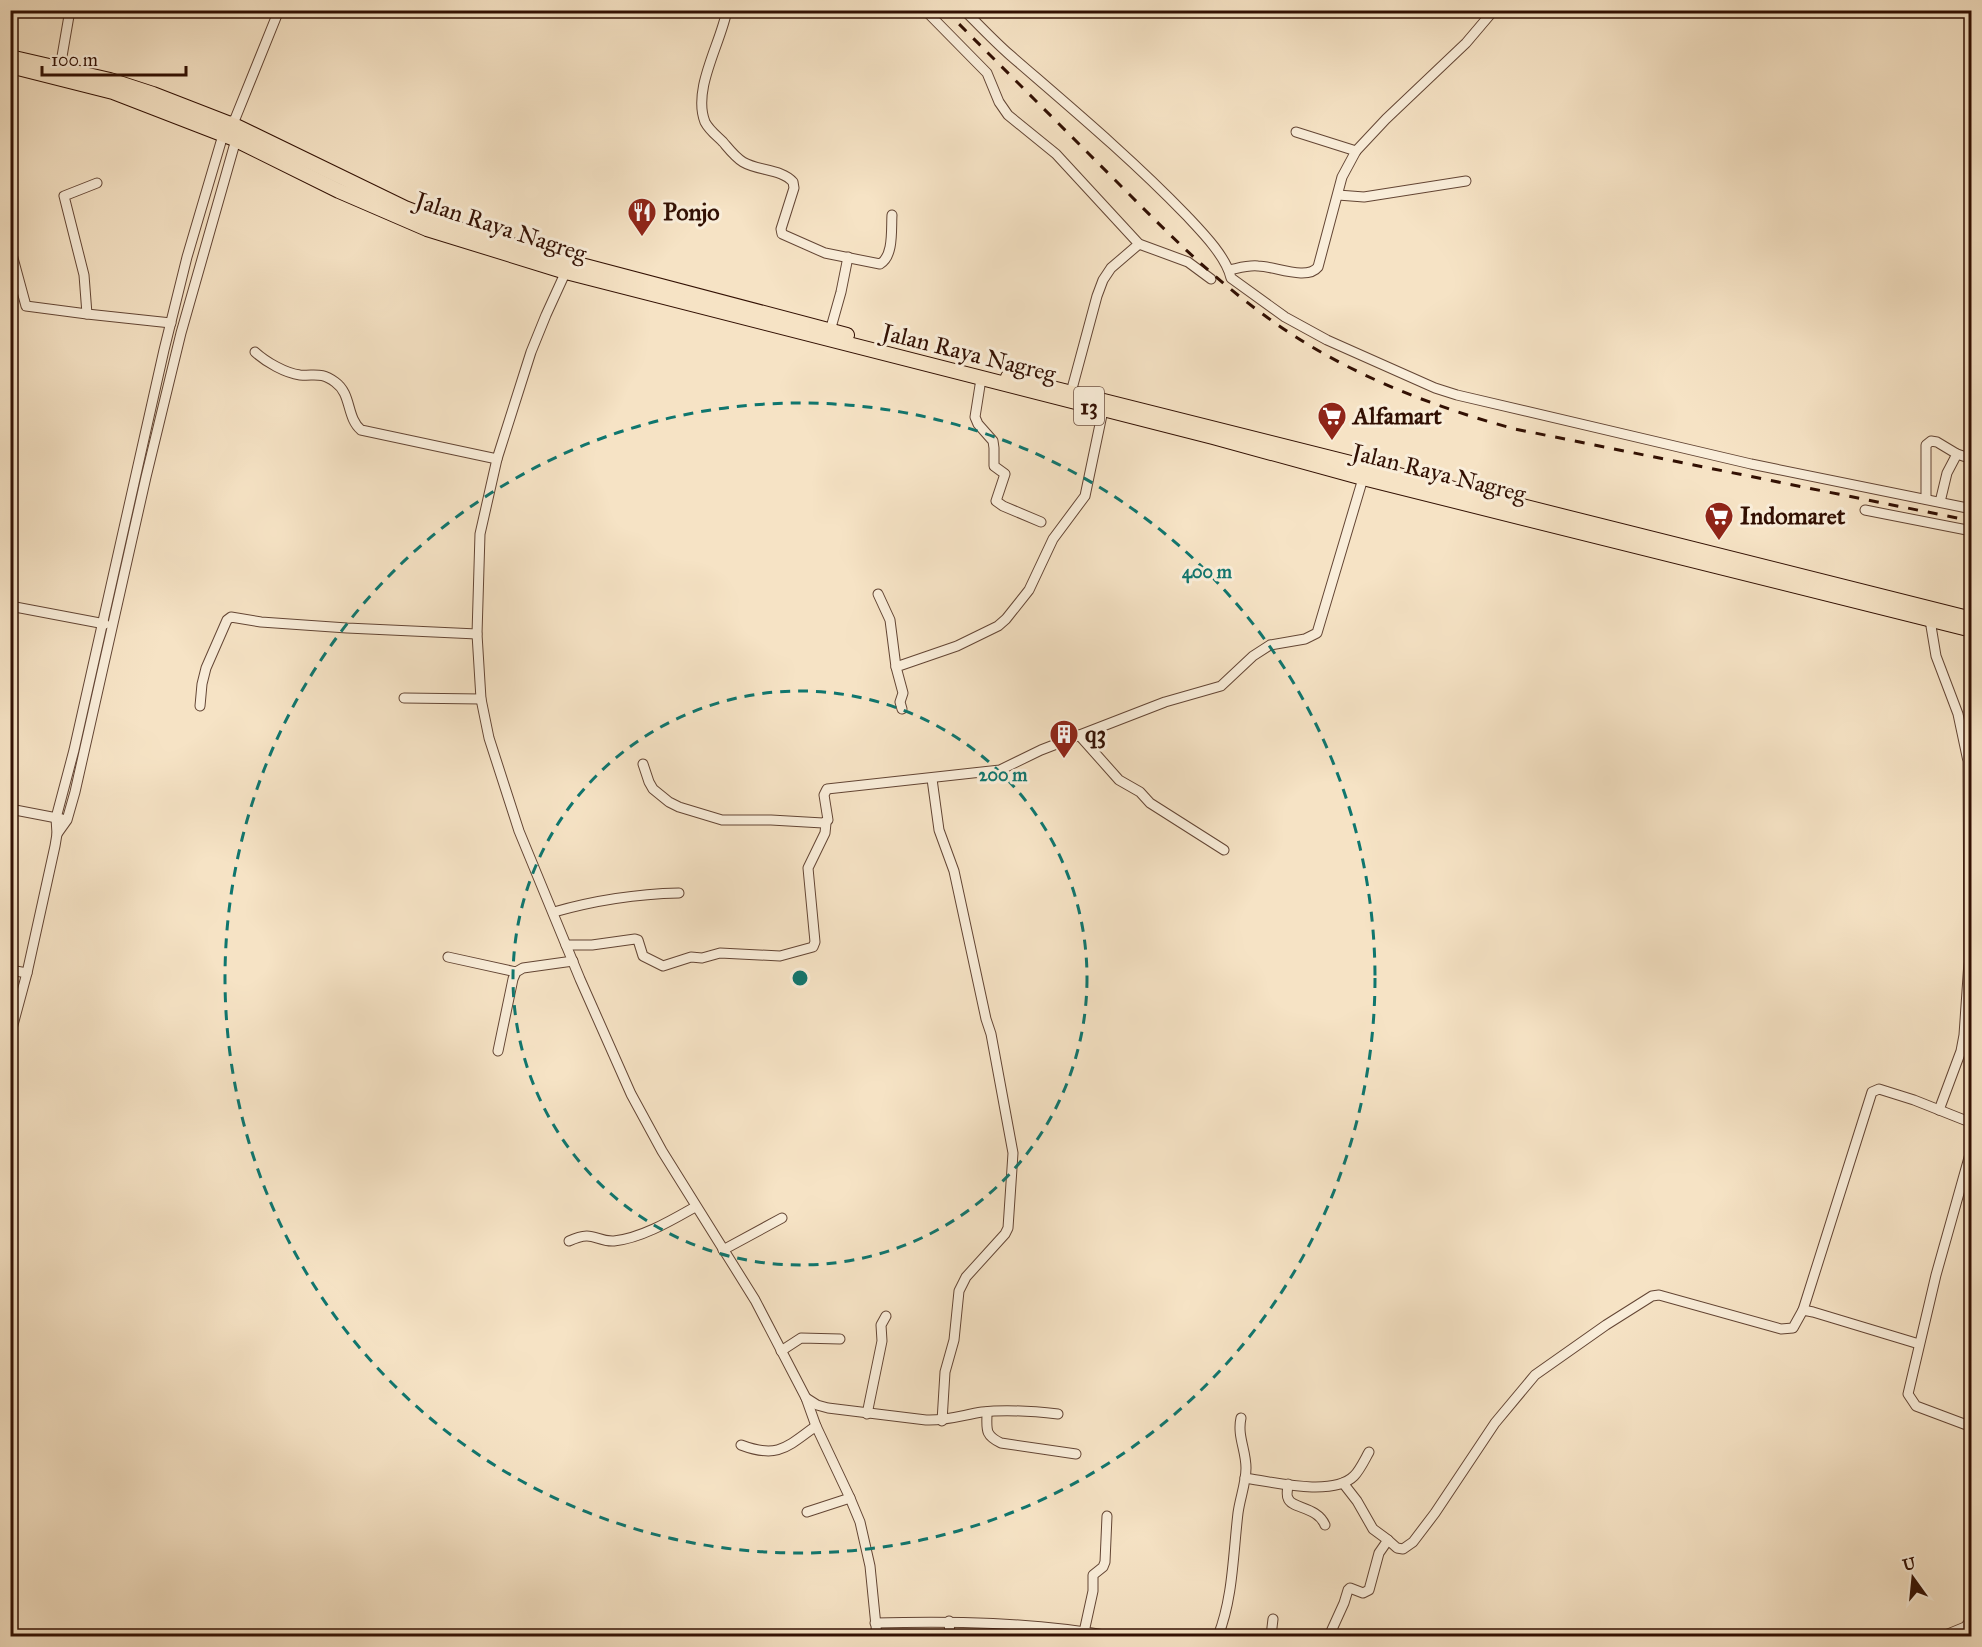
<svg xmlns="http://www.w3.org/2000/svg" width="1982" height="1647" font-family="'IM FELL Great Primer',serif">
<style>
.lines{fill:none;stroke-linecap:round;stroke-linejoin:round}
.minor-casing{stroke:#634534;stroke-width:11}
.highway-casing{stroke:#321003;stroke-width:16}
.minor{stroke:#f9edd9;stroke-width:9}
.highway{stroke:#f6e3c5;stroke-width:14}
.rail{stroke:#321003;stroke-width:3;stroke-dasharray:10 10;stroke-linecap:butt}
.ring{fill:none;stroke:#0f766e;stroke-width:3;stroke-dasharray:10 8}
.labels{text-anchor:middle;dominant-baseline:central;stroke-width:6;stroke-linejoin:round;paint-order:stroke}
.shield{fill:#f9edd9;stroke:#6e5243;stroke-width:1.5}
.shield-label{font-size:22px;font-weight:bold;fill:#321003}
.poi-label{font-size:24px;font-weight:bold;fill:#321003;stroke:#f9edd9;text-anchor:start}
.street-label{font-size:24px;fill:#321003;stroke:#f9edd9}
.centre{fill:#0f766e;stroke:#f9edd9;stroke-width:3}
.ring-label{font-size:18px;text-anchor:middle;font-weight:bold;fill:#0f766e;stroke:#f9edd9;stroke-width:6;stroke-linejoin:round;paint-order:stroke}
</style>
<rect width="100%" height="100%" fill="#f6e3c5"/>
<filter id="stains"><feTurbulence type="fractalNoise" baseFrequency=".00333" numOctaves="4"/><feColorMatrix values="0 0 0 0 .2 0 0 0 0 .09 0 0 0 0 .02 0 0 0 .5 -.17"/></filter>
<radialGradient id="worn" r=".72"><stop offset=".6" stop-color="#630" stop-opacity="0"/><stop offset="1" stop-color="#630" stop-opacity=".3"/></radialGradient>
<g class="lines">
<!-- minor casing -->
<g class="minor-casing">
<g id="minor">
<path d="M727,10C721,43 692,89 705,122C709,130 717,136 723,142C729,149 735,157 743,162C758,171 782,169 793,182L794,188L781,229L782,234L825,253L880,264C894,256 891,229 892,215"/>
<path d="M925,10L987,73L999,102L1008,115L1056,154L1139,244L1188,262L1211,279"/>
<path d="M964,10C979,25 994,41 1010,55C1070,107 1131,158 1186,215C1201,231 1226,256 1231,278L1285,317L1327,340L1435,388L1457,395L1751,464L1972,509"/>
<path d="M60,68L70,10"/>
<path d="M1296,132L1356,151"/>
<path d="M97,183L64,196L84,275L87,314L171,323"/>
<path d="M1338,195L1364,197L1466,181"/>
<path d="M10,247L26,306L87,314"/>
<path d="M567,269L546,315L531,352L497,459L480,534L477,634L481,699L489,738L519,831L580,979L631,1094L662,1151L755,1300L806,1398L816,1426L850,1498L860,1522L870,1566L877,1636"/>
<path d="M1229,270C1239,268 1248,265 1258,266C1274,266 1307,281 1318,267L1342,177L1356,151L1386,119L1466,43L1494,10"/>
<path d="M830,331L841,292L848,257"/>
<path d="M255,352C266,362 285,373 300,375C316,376 321,372 335,382C352,394 346,417 361,430L497,459"/>
<path d="M981,379L975,417L978,424L993,441L994,448V466L1005,474L996,501L1003,506L1041,522"/>
<path d="M1070,396L1097,296L1103,280L1111,268L1139,244"/>
<path d="M1926,499V445L1931,441L1937,442L1957,454"/>
<path d="M1940,502L1947,473L1957,454L1972,459"/>
<path d="M1865,510L1972,531"/>
<path d="M878,594L890,620L896,667"/>
<path d="M10,606L105,624"/>
<path d="M1930,620L1936,656L1958,714L1968,761L1969,962L1964,1035L1961,1051L1939,1110"/>
<path d="M404,698L481,699"/>
<path d="M200,706L202,684L206,668L227,620L231,617L261,622L347,628L477,634"/>
<path d="M902,709L900,702L903,693L896,667L957,646L998,626L1006,619L1029,590L1053,539L1085,496L1103,410"/>
<path d="M1079,735L1119,780L1140,792L1150,803L1224,850"/>
<path d="M643,764L649,782L653,789L669,802L679,807L722,820H771L823,823L828,820L824,795L827,789L1000,770L1041,750L1165,702L1221,686L1253,656L1270,645L1305,639L1317,633L1364,475"/>
<path d="M932,779L939,830L954,871L986,1019L991,1034L1013,1153L1008,1228L1005,1234L966,1277L959,1291L954,1340L945,1372L942,1421"/>
<path d="M10,809L62,819"/>
<path d="M57,834L67,820L75,792L146,477L181,333L237,136"/>
<path d="M554,912C596,900 635,894 679,893"/>
<path d="M566,945H592L635,939L638,940L643,956L663,966L691,957L702,958L720,953L780,956L813,947L815,942L808,868L825,833L826,823"/>
<path d="M448,957L516,972"/>
<path d="M10,970L27,973"/>
<path d="M10,1036L27,973L55,846L57,834L56,818L74,750L164,350L187,257L223,135L228,124L235,119L279,10"/>
<path d="M498,1051L513,979L516,972L523,968L573,961"/>
<path d="M1972,1147L1936,1275L1908,1394L1916,1406L1972,1427"/>
<path d="M569,1241C594,1229 595,1242 614,1241C642,1238 672,1220 695,1207"/>
<path d="M723,1250L782,1218"/>
<path d="M1803,1310L1872,1092L1879,1089L1914,1100L1972,1123"/>
<path d="M781,1351L801,1338L840,1339"/>
<path d="M806,1398L817,1405L828,1408L926,1420C946,1421 963,1415 982,1412C1008,1409 1032,1411 1058,1414"/>
<path d="M987,1412C987,1429 984,1435 1001,1443L1076,1454"/>
<path d="M867,1414L882,1341L881,1325L886,1316"/>
<path d="M741,1445C778,1459 787,1447 816,1426"/>
<path d="M1245,1478C1273,1482 1333,1497 1354,1476C1360,1470 1365,1459 1369,1452"/>
<path d="M1343,1483L1357,1501L1373,1529L1388,1540"/>
<path d="M1288,1484C1288,1488 1286,1495 1288,1498C1291,1509 1317,1506 1325,1525"/>
<path d="M807,1512L850,1498"/>
<path d="M949,1621L950,1636"/>
<path d="M875,1623C953,1621 1033,1622 1110,1636"/>
<path d="M1084,1632L1093,1591V1575L1103,1567L1105,1562L1107,1516"/>
<path d="M1218,1636C1233,1598 1233,1555 1238,1513C1240,1498 1246,1483 1246,1468C1246,1450 1237,1436 1241,1418"/>
<path d="M1271,1636L1273,1619"/>
<path d="M1329,1636L1344,1603L1348,1590L1350,1588L1363,1593L1369,1590L1379,1553L1388,1540L1397,1548L1403,1549L1413,1542L1435,1513L1495,1423L1535,1375L1606,1325L1652,1296L1659,1295L1781,1329L1793,1328L1803,1310L1813,1312L1919,1344"/>
<path d="M1943,1636L1965,1627L1972,1619"/>
</g>
</g>
<!-- highway casing -->
<g class="highway-casing">
<g id="highway">
<path d="M10,57L110,80L153,94L238,127L405,208L467,232L570,262L847,335"/>
<path d="M10,66L113,92L232,138L339,191L427,229L566,272L1213,437L1363,478L1972,630"/>
<path d="M1008,377L1972,619"/>
</g>
</g>
<!-- minor -->
<use href="#minor" class="minor"/>
<!-- highway -->
<use href="#highway" class="highway"/>
<!-- rail -->
<path class="rail" d="M945,10C1000,65 1055,120 1109,174C1160,225 1205,272 1264,315C1338,370 1426,405 1515,429L1972,521"/>
</g>
<!-- distance rings -->
<g class="ring">
<circle cx="800" cy="978" r="287"/>
<circle cx="800" cy="978" r="575"/>
</g>
<!-- icons -->
<defs>
<g id="restaurant-pin" transform="scale(1.5)"><path d="M0 17L-7.5 6A9.5 9.5 0 1 1 7.5 6Z" fill="#8f2418" stroke="#f9edd9"/><path d="M-5-6h1v4h1v-4h1v4h1v-4h1v5L-1.5 .5V6h-2V.5L-5-1ZM5-6V6H3V1.5H1.5Q1.5-4 5-6Z" fill="#fff"/></g>
<g id="supermarket-pin" transform="scale(1.5)"><path d="M0 17L-7.5 6A9.5 9.5 0 1 1 7.5 6Z" fill="#8f2418" stroke="#f9edd9"/><path d="M-6-5.5h2.5l.6 2H6L4.5 2H-2.5L-4.4-4H-6ZM-1.5 3.2a1.3 1.3 0 1 0 .1 0ZM3 3.2a1.3 1.3 0 1 0 .1 0Z" fill="#fff"/></g>
<g id="building-pin" transform="scale(1.5)"><path d="M0 17L-7.5 6A9.5 9.5 0 1 1 7.5 6Z" fill="#8f2418" stroke="#f9edd9"/><path d="M-4-6H4V6H1V3H-1V6H-4ZM-2.5-4.3h1.7v1.8h-1.7ZM.8-4.3h1.7v1.8H.8ZM-2.5-1h1.7V.8h-1.7ZM.8-1h1.7V.8H.8Z" fill="#fff"/></g>
</defs>
<g fill-rule="evenodd">
<use href="#restaurant-pin" x="642" y="212"/>
<use href="#supermarket-pin" x="1332" y="416"/>
<use href="#supermarket-pin" x="1719" y="516"/>
<use href="#building-pin" x="1064" y="734"/>
</g>
<g class="labels">
<!-- shield labels -->
<rect class="shield" x="1074" y="387" width="30" height="38" rx="4.5"/>
<g class="shield-label">
<text x="1089" y="406">13</text>
</g>
<!-- poi labels -->
<g class="poi-label">
<text x="663" y="212">Ponjo</text>
<text x="1353" y="416">Alfamart</text>
<text x="1740" y="516">Indomaret</text>
<text x="1085" y="734">q3</text>
</g>
<!-- street labels -->
<g class="street-label">
<text transform="translate(501 227) rotate(18)">Jalan Raya Nagreg</text>
<text transform="translate(969 353) rotate(14)">Jalan Raya Nagreg</text>
<text transform="translate(1439 473) rotate(14)">Jalan Raya Nagreg</text>
</g>
</g>
<circle cx="800" cy="978" r="9" class="centre"/>
<g class="ring-label">
<text x="1207" y="578">400 m</text>
<text x="1003" y="781">200 m</text>
</g>
<!-- margin -->
<rect width="1982" height="1647" fill="none" stroke="#f6e3c5" stroke-width="36"/>
<rect x="12" y="12" width="1958" height="1623" fill="none" stroke="#321003" stroke-width="3"/>
<rect x="18" y="18" width="1946" height="1611" fill="none" stroke="#321003" stroke-width="1.5"/>
<!-- north arrow -->
<g transform="translate(1913 1578) rotate(345)" stroke="#f9edd9" stroke-width="4.5" paint-order="stroke">
<path d="M0-4.5L10 22L0 15L-10 22Z" fill="#321003"/>
<text y="-9" font-size="16" font-weight="bold" text-anchor="middle" fill="#321003">U</text>
</g>
<!-- scale -->
<path d="M42 66v9h144v-9" fill="none" stroke="#321003" stroke-width="3"/>
<text x="51" y="66" font-size="18" fill="#321003" stroke="#f9edd9" stroke-width="4.5" paint-order="stroke">100 m</text>
<rect width="100%" height="100%" filter="url(#stains)"/>
<rect width="100%" height="100%" fill="url(#worn)"/>
</svg>
